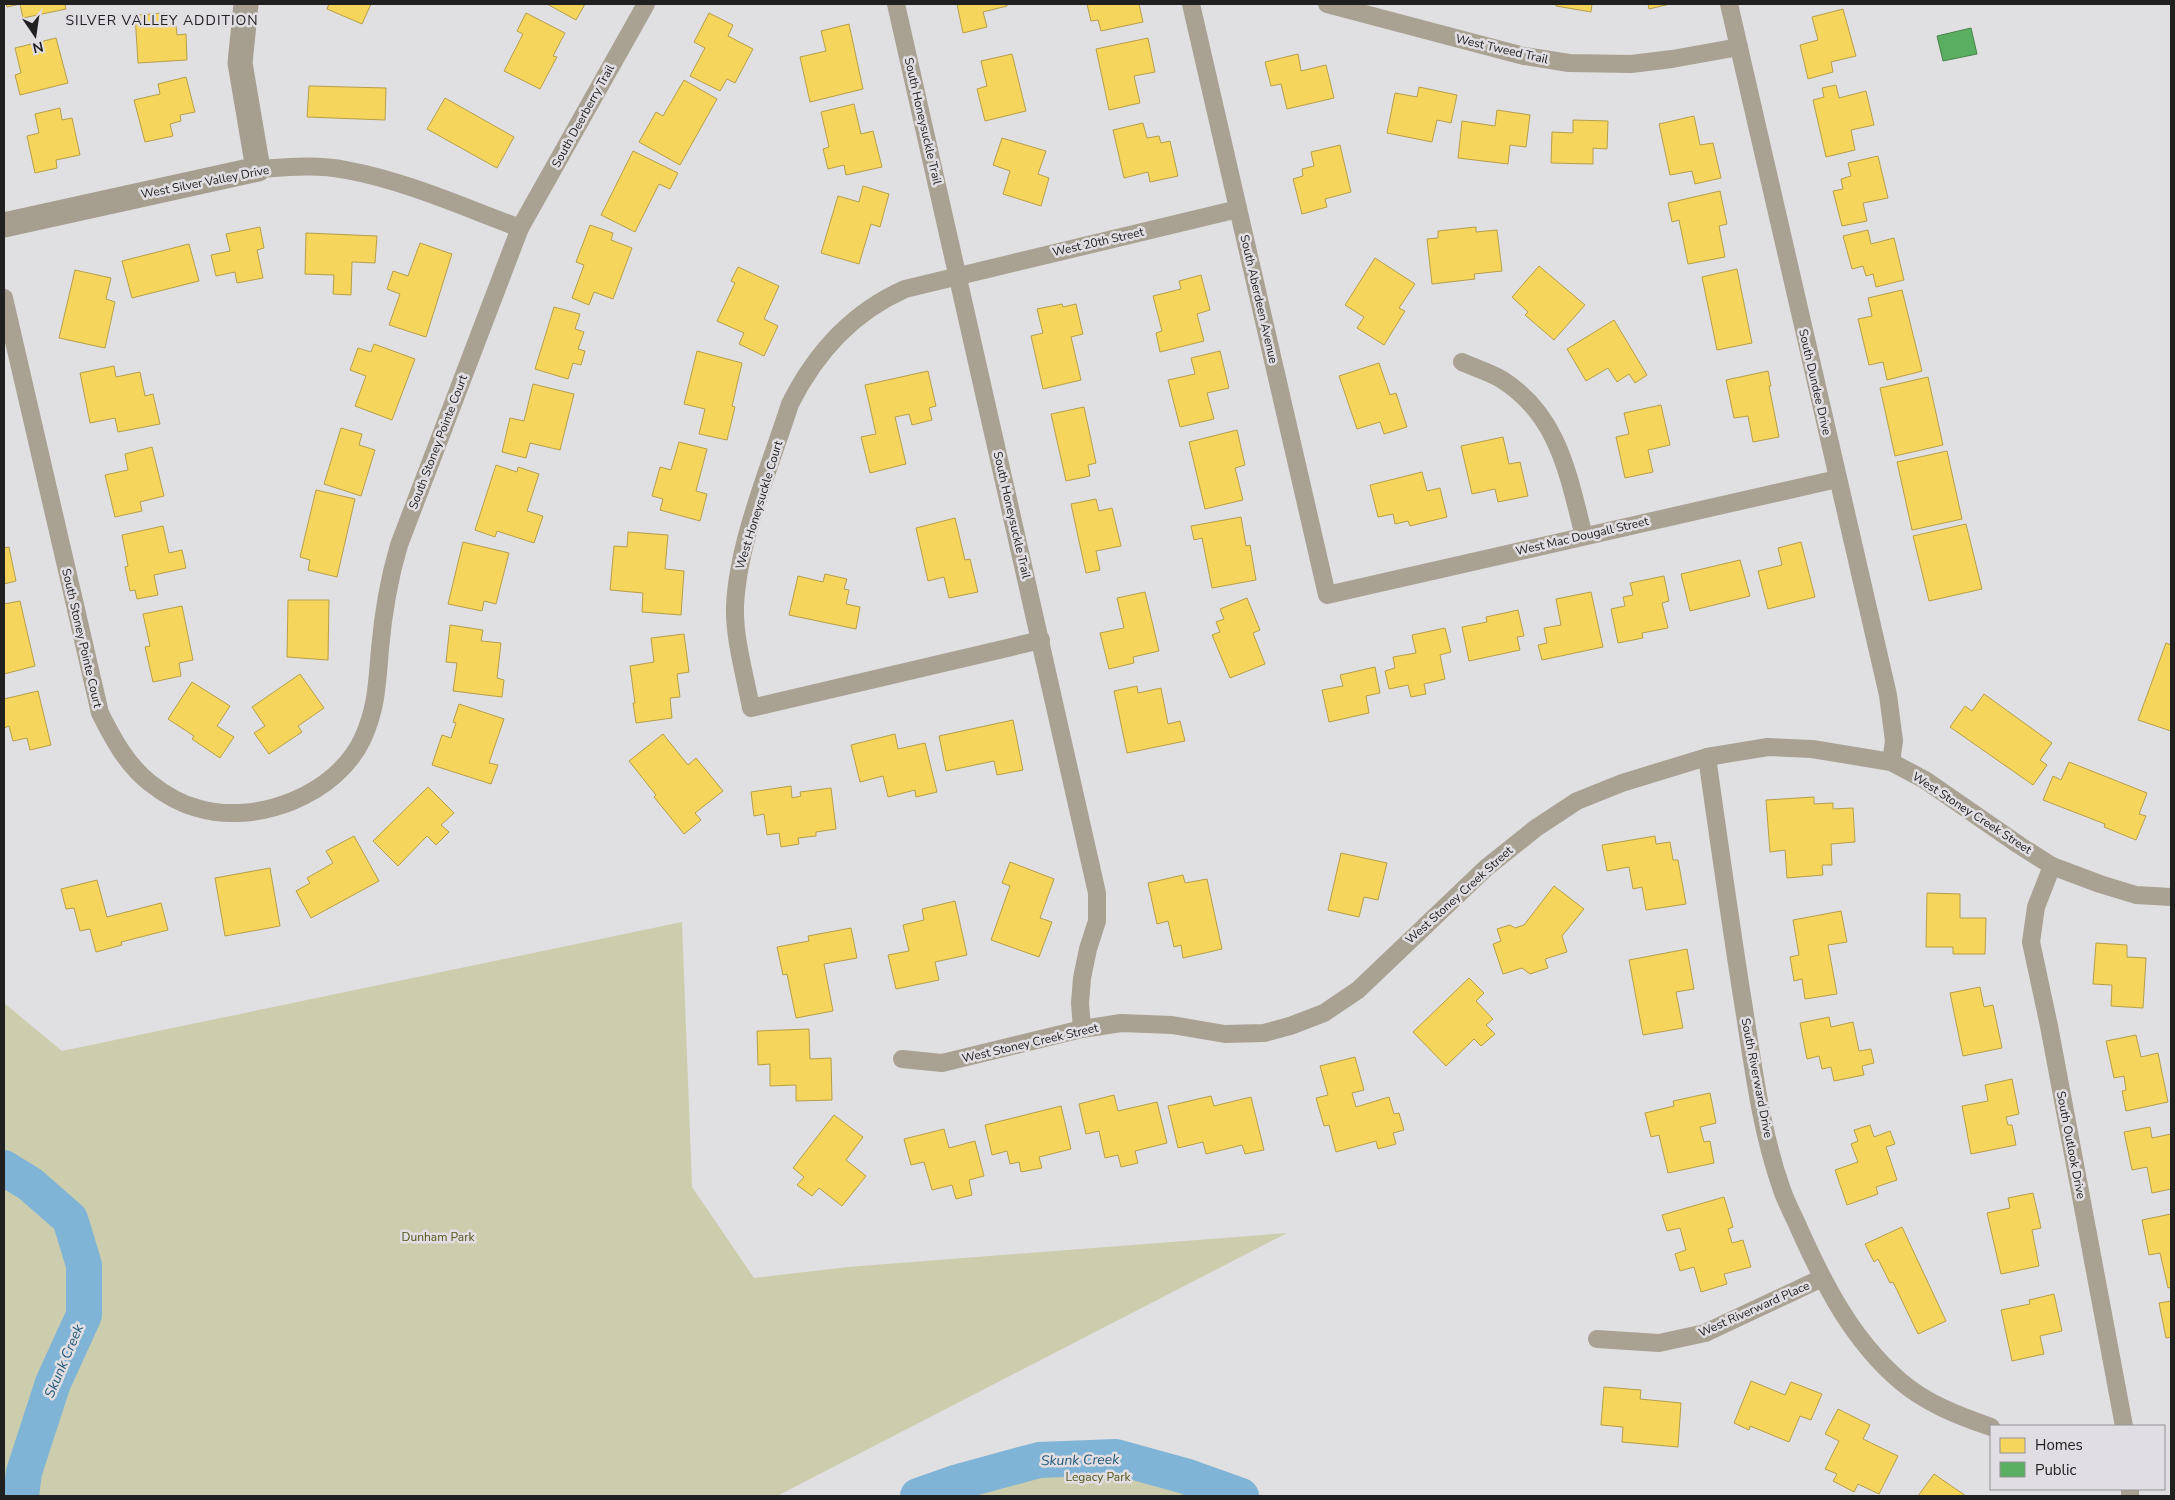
<svg xmlns="http://www.w3.org/2000/svg" width="2175" height="1500" font-family="'Nunito Sans',sans-serif">
<style>
.green{fill:#cccdad}
.homes{fill:#f6d55c;stroke:#b69f4a}
.public{fill:#5aae61;stroke:#49834e}
.lines{fill:none;stroke-linecap:round;stroke-linejoin:round}
.river{stroke:#7fb4d6;stroke-width:36}
.street{stroke:#a9a293;stroke-width:18}
.secondary{stroke:#a69e8f;stroke-width:25}
.labels{text-anchor:middle;dominant-baseline:central;stroke-width:5;stroke-linejoin:round;paint-order:stroke}
.street-label{font-size:12px;fill:#212021;stroke:#e0dee2}
.park-label{font-size:12px;fill:#535418;stroke:#e0dee2}
.neighbourhood-label{font-size:14px;letter-spacing:1px;fill:#212021;stroke:#e0dee2}
.water-label{font-size:14px;font-style:italic;fill:#205779;stroke:#e0dee2}
</style>
<rect width="100%" height="100%" fill="#e0dfe1"/>
<!-- green -->
<g class="green">
<path d="M682,922L692,1187L754,1278L848,1267L1287,1233L777,1496H4V1003L62,1051Z"/>
<path d="M1116,1457L1185,1476L1241,1496H918L958,1482L1039,1460Z"/>
</g>
<!-- homes -->
<g class="homes">
<path d="M6,4H65L66,9L23,18L20,4L7,7Z"/>
<path d="M329,4H371L362,24L327,9Z"/>
<path d="M547,4H585L576,20Z"/>
<path d="M957,4H1007V6L983,12L987,27L963,33Z"/>
<path d="M1087,4H1139L1143,22L1101,31L1098,20L1091,21Z"/>
<path d="M1556,4H1592L1591,12L1556,6Z"/>
<path d="M1648,4H1670L1649,9Z"/>
<path d="M1843,9L1856,56L1831,62L1833,72L1808,79L1800,45L1818,40L1812,17Z"/>
<path d="M165,13L166,26H176L177,35L186,34L187,60L138,63L135,15Z"/>
<path d="M526,13L565,33L553,56L557,57L540,89L504,71L523,34L517,31Z"/>
<path d="M709,13L733,25L728,36L753,49L735,83L727,79L720,91L690,76L705,48L694,42Z"/>
<path d="M849,24L863,89L810,102L800,57L826,51L821,31Z"/>
<path d="M56,38L68,83L20,95L15,75L21,73L15,48Z"/>
<path d="M1148,38L1155,72L1134,76L1140,103L1109,110L1096,49Z"/>
<path d="M1012,54L1026,111L985,121L977,89L987,86L981,61Z"/>
<path d="M1298,54L1301,71L1326,65L1334,98L1287,109L1281,84L1271,86L1265,62Z"/>
<path d="M186,77L195,112L180,115L181,121L170,124L173,136L145,142L134,100L160,94L158,84Z"/>
<path d="M684,80L717,99L680,165L639,142L656,112L663,116Z"/>
<path d="M1836,85L1839,98L1866,91L1874,125L1851,130L1855,150L1826,157L1813,100L1824,97L1822,88Z"/>
<path d="M309,86L386,88L385,120L307,117Z"/>
<path d="M1419,87L1457,95L1451,123L1437,120L1432,142L1387,133L1395,93L1417,97Z"/>
<path d="M445,98L514,137L497,168L427,129Z"/>
<path d="M854,104L861,134L873,131L882,167L846,175L844,165L828,169L823,149L829,147L821,112Z"/>
<path d="M60,108L62,120L72,118L80,155L56,160L57,168L35,173L27,136L39,133L35,114Z"/>
<path d="M1497,110L1530,115L1526,147L1510,145L1508,164L1458,158L1462,121L1495,126Z"/>
<path d="M1694,116L1700,145L1713,143L1721,178L1695,184L1692,171L1670,175L1659,124Z"/>
<path d="M1573,120L1608,121L1607,149L1593,148V164L1551,163L1552,132L1573,133Z"/>
<path d="M1143,123L1147,138L1159,136L1161,143L1170,141L1178,176L1150,182L1148,172L1124,178L1113,130Z"/>
<path d="M1002,138L1046,151L1038,174L1049,178L1041,206L1003,194L1010,171L993,165Z"/>
<path d="M1340,145L1351,192L1325,199L1327,207L1302,214L1293,179L1303,176L1302,169L1314,166L1311,152Z"/>
<path d="M633,151L678,173L670,189L659,184L635,232L601,215Z"/>
<path d="M1878,156L1888,198L1863,203L1867,221L1842,226L1833,191L1843,189L1841,179L1851,176L1848,163Z"/>
<path d="M863,186L889,194L880,227L871,224L859,264L821,253L838,196L859,202Z"/>
<path d="M1720,191L1727,224L1719,226L1725,257L1688,264L1679,220L1672,222L1668,203Z"/>
<path d="M590,225L613,233L611,240L632,248L613,299L594,292L589,305L572,298L584,265L576,262Z"/>
<path d="M260,227L264,248L257,250L263,278L237,283L235,272L216,276L211,255L230,251L226,234Z"/>
<path d="M1476,227V232L1497,230L1502,271L1474,274L1475,279L1432,284L1427,239L1438,238V231Z"/>
<path d="M1868,230L1871,244L1894,238L1904,280L1876,287L1873,274L1866,276L1863,266L1852,269L1843,236Z"/>
<path d="M306,233L377,236L375,263L352,262L351,295L333,294L334,275L305,274Z"/>
<path d="M420,243L452,254L426,337L389,325L400,294L387,289L393,271L408,276Z"/>
<path d="M189,244L199,281L132,298L122,261Z"/>
<path d="M1375,258L1415,284L1399,308L1405,311L1384,345L1357,328L1364,317L1345,305Z"/>
<path d="M1539,266L1585,305L1554,340L1525,315L1528,312L1512,297Z"/>
<path d="M738,267L779,286L764,319L778,326L764,356L739,344L744,333L717,321L735,283L731,281Z"/>
<path d="M1737,269L1752,343L1717,350L1702,277Z"/>
<path d="M75,270L111,278L106,299L115,302L105,348L59,338Z"/>
<path d="M1201,275L1210,310L1197,314L1204,341L1160,352L1156,333L1162,331L1153,296L1181,289L1179,281Z"/>
<path d="M1902,290L1922,371L1887,380L1883,362L1869,365L1858,319L1872,316L1868,298Z"/>
<path d="M1062,304L1063,307L1076,304L1083,334L1071,337L1081,380L1043,389L1031,336L1043,333L1037,309Z"/>
<path d="M554,307L580,314L575,329L584,332L578,349L585,351L581,365L573,363L568,379L535,369Z"/>
<path d="M1614,320L1647,375L1635,383L1629,374L1617,382L1608,368L1586,381L1567,349Z"/>
<path d="M374,344L415,359L392,420L355,406L366,376L350,370L358,348L371,352Z"/>
<path d="M697,351L742,363L732,406L735,407L727,440L699,434L705,409L684,404Z"/>
<path d="M1220,351L1229,388L1207,393L1214,419L1180,427L1168,380L1195,374L1191,358Z"/>
<path d="M1379,363L1390,395L1396,393L1407,427L1384,434L1380,422L1357,429L1339,376Z"/>
<path d="M114,366L116,377L140,372L145,396L153,394L160,424L118,432L115,418L90,423L80,373Z"/>
<path d="M928,371L936,406L929,408L932,420L912,425L909,414L895,417L906,464L870,473L861,437L876,434L865,385Z"/>
<path d="M1768,371L1771,386H1769L1779,437L1753,442L1748,416L1734,418L1726,380Z"/>
<path d="M1928,377L1943,445L1895,456L1880,388Z"/>
<path d="M533,384L574,394L560,450L530,443L526,458L502,452L510,418L524,421Z"/>
<path d="M1661,405L1670,445L1648,450L1653,472L1625,478L1616,437L1629,434L1624,413Z"/>
<path d="M1084,407L1096,463L1088,465L1090,476L1066,481L1051,414Z"/>
<path d="M341,428L362,434L359,445L375,450L361,496L324,484Z"/>
<path d="M1237,430L1245,465L1235,468L1243,500L1205,509L1189,442Z"/>
<path d="M1503,437L1509,464L1520,462L1528,496L1498,502L1495,489L1472,494L1461,446Z"/>
<path d="M679,442L707,449L696,491L707,494L700,521L660,510L663,499L652,496L660,467L671,470Z"/>
<path d="M152,447L164,496L140,502L142,511L115,517L105,475L128,470L125,454Z"/>
<path d="M1947,451L1962,519L1912,530L1897,462Z"/>
<path d="M496,465L517,472L518,467L539,474L527,511L543,516L534,543L497,531L495,537L475,530Z"/>
<path d="M1422,472L1427,491L1440,488L1447,517L1410,526L1408,521L1395,524L1393,514L1378,517L1370,485Z"/>
<path d="M316,490L355,499L337,577L308,570L310,560L300,557Z"/>
<path d="M1096,499L1099,511L1112,508L1121,546L1096,551L1100,570L1086,573L1071,504Z"/>
<path d="M1241,517L1246,546L1250,545L1256,580L1212,588L1202,538L1194,540L1191,526Z"/>
<path d="M955,518L965,560L970,559L978,592L949,598L944,577L928,581L916,528Z"/>
<path d="M1966,524L1982,589L1929,601L1913,536Z"/>
<path d="M163,526L169,553L182,550L186,568L154,575L158,595L137,599L135,590L130,591L125,567L128,566L122,535Z"/>
<path d="M628,532L668,535L665,569L684,571L681,615L642,612L643,593L610,590L614,546L627,547Z"/>
<path d="M463,542L509,553L496,604L484,601L482,611L448,604Z"/>
<path d="M1801,542L1815,597L1768,609L1758,571L1782,565L1778,548Z"/>
<path d="M9,547L16,581L4,584V548Z"/>
<path d="M1740,560L1750,596L1690,611L1681,574Z"/>
<path d="M825,574L847,579L844,589L849,590L846,604L860,607L856,629L789,615L798,576L823,582Z"/>
<path d="M1664,576L1669,601L1662,603L1668,628L1642,633L1643,638L1618,643L1611,609L1625,606L1623,597L1633,595L1630,583Z"/>
<path d="M1145,592L1159,651L1133,657L1134,663L1109,669L1100,633L1124,628L1117,598Z"/>
<path d="M1591,592L1603,647L1542,660L1538,645L1547,643L1544,628L1561,625L1556,599Z"/>
<path d="M1247,598L1260,630L1253,633L1265,664L1230,678L1212,635L1220,632L1216,622L1224,619L1220,609Z"/>
<path d="M288,600H329L328,660L287,657Z"/>
<path d="M20,601L35,666L4,674V604Z"/>
<path d="M182,606L193,660L179,663L181,676L153,682L145,647L150,646L143,614Z"/>
<path d="M1518,610L1524,636L1517,637L1520,650L1469,661L1462,627L1487,622L1486,617Z"/>
<path d="M450,625L483,630L481,641L501,643L497,678L504,680L502,697L453,691L457,663L446,662Z"/>
<path d="M1445,628L1451,652L1440,655L1445,679L1424,684L1426,694L1411,697L1408,685L1389,689L1385,671L1395,668L1393,657L1416,653L1412,635Z"/>
<path d="M684,634L689,672L677,674L680,697L670,698L672,718L636,723L633,703H635L630,666L654,662L651,638Z"/>
<path d="M2166,643L2171,645V731L2138,720Z"/>
<path d="M1375,667L1380,693L1366,696L1369,713L1329,722L1322,690L1343,686L1340,675Z"/>
<path d="M300,674L324,708L298,726L302,732L269,754L254,733L265,726L252,707Z"/>
<path d="M192,682L230,706L217,726L234,737L220,758L192,739L194,736L168,719Z"/>
<path d="M1137,686L1138,693L1161,688L1168,724L1180,721L1185,741L1127,753L1114,691Z"/>
<path d="M38,691L51,745L30,750L27,738L13,741L9,726L4,728V699Z"/>
<path d="M1984,694L2052,743L2040,760L2047,765L2033,785L1950,727L1965,706L1972,711Z"/>
<path d="M459,704L504,719L489,763L498,765L491,784L432,765L442,735L451,738L456,723L453,722Z"/>
<path d="M1013,720L1023,770L997,775L994,761L946,771L939,736Z"/>
<path d="M663,734L688,765L696,758L723,791L695,813L701,820L684,834L654,797L656,795L629,761Z"/>
<path d="M895,734L898,749L925,743L937,792L916,797L915,790L888,797L883,776L860,782L851,745Z"/>
<path d="M2069,762L2147,793L2139,814L2146,816L2136,840L2104,827L2105,824L2043,800L2053,776L2061,780Z"/>
<path d="M791,786L792,798L801,796L800,792L831,788L836,829L816,832V836L798,838L799,844L781,847L779,833L767,835L764,814L754,816L751,792Z"/>
<path d="M428,787L454,813L441,825L449,832L436,845L427,836L398,866L373,841Z"/>
<path d="M1814,797V804L1833,803V809L1853,808L1855,842L1831,844L1832,865H1822L1823,875L1787,878L1785,850L1770,852L1766,800Z"/>
<path d="M354,836L379,881L311,918L296,891L310,883L307,878L333,863L326,851Z"/>
<path d="M1655,836L1656,844L1670,842L1673,860H1678L1686,904L1646,910L1642,887L1633,889L1629,867L1607,871L1602,845Z"/>
<path d="M1341,853L1387,863L1378,900L1364,897L1359,917L1328,910Z"/>
<path d="M1010,862L1054,879L1040,918L1052,922L1039,957L991,940L1010,886L1002,883Z"/>
<path d="M270,868L280,926L225,936L215,878Z"/>
<path d="M1183,875L1185,883L1207,879L1222,949L1183,958L1181,945L1174,947L1168,921L1157,924L1148,883Z"/>
<path d="M97,880L107,917L161,903L168,930L121,942L122,945L96,952L90,929L80,931L74,908L66,909L61,889Z"/>
<path d="M1554,886L1584,909L1562,936L1567,952L1545,959L1548,968L1530,974L1522,968L1503,974L1493,944L1501,941L1497,929L1510,925L1515,928L1524,925Z"/>
<path d="M1927,893L1960,894V918H1986L1985,954H1953V947H1926Z"/>
<path d="M955,901L967,955L935,962L939,980L896,989L888,955L909,951L903,925L924,920L922,909Z"/>
<path d="M1841,911L1847,942L1828,945L1837,994L1805,999L1802,979L1794,981L1790,957L1799,955L1793,920Z"/>
<path d="M851,928L857,958L824,964L833,1011L796,1018L787,974L783,975L777,947L809,941L808,936Z"/>
<path d="M2096,943L2127,945V957L2146,958L2143,1008L2111,1006L2112,985L2093,984Z"/>
<path d="M1687,949L1694,989L1676,992L1683,1028L1643,1035L1629,960Z"/>
<path d="M1469,978L1484,993L1476,1001L1493,1019L1486,1025L1495,1034L1481,1046L1474,1039L1446,1066L1413,1032Z"/>
<path d="M1980,987L1984,1007L1993,1005L2002,1048L1963,1056L1950,993Z"/>
<path d="M1829,1017L1831,1027L1853,1022L1859,1051L1871,1049L1874,1063L1862,1066L1864,1075L1834,1081L1831,1067L1822,1069L1819,1056L1807,1059L1800,1023Z"/>
<path d="M809,1029L810,1059L831,1058L832,1100L796,1101V1085L770,1086V1064L758,1065L757,1031Z"/>
<path d="M2136,1035L2141,1057L2158,1053L2168,1102L2126,1111L2122,1091L2126,1090L2124,1076L2114,1078L2106,1041Z"/>
<path d="M1355,1057L1364,1090L1352,1093L1356,1107L1389,1097L1394,1114L1399,1113L1404,1130L1393,1133L1396,1144L1378,1149L1376,1141L1336,1152L1329,1125L1324,1126L1316,1098L1328,1095L1320,1066Z"/>
<path d="M2012,1079L2019,1114L2006,1117L2008,1125H2012L2016,1145L1971,1154L1962,1106L1988,1101L1985,1085Z"/>
<path d="M1710,1093L1716,1123L1700,1127L1704,1142L1710,1141L1714,1163L1668,1173L1659,1135L1651,1137L1645,1113L1674,1106L1673,1101Z"/>
<path d="M1114,1095L1118,1111L1157,1102L1167,1143L1135,1151L1138,1163L1121,1167L1118,1155L1105,1158L1099,1131L1086,1134L1079,1104Z"/>
<path d="M1211,1096L1214,1106L1251,1097L1264,1150L1245,1154L1242,1145L1206,1154L1203,1142L1178,1148L1168,1106Z"/>
<path d="M1061,1106L1071,1149L1039,1157L1042,1168L1021,1172L1019,1162L1010,1164L1007,1151L992,1155L985,1125Z"/>
<path d="M834,1115L863,1137L846,1160L866,1176L842,1206L819,1188L812,1196L797,1185L804,1177L793,1168Z"/>
<path d="M1870,1125L1874,1137L1890,1131L1895,1144L1886,1147L1897,1180L1876,1187L1878,1194L1847,1205L1835,1170L1858,1162L1851,1144L1858,1141L1854,1130Z"/>
<path d="M2150,1127L2152,1138L2171,1134V1189L2152,1193L2147,1167L2132,1170L2124,1132Z"/>
<path d="M944,1129L949,1148L975,1141L984,1176L969,1180L972,1195L956,1199L952,1185L932,1190L924,1162L911,1165L904,1139Z"/>
<path d="M2033,1193L2041,1228L2032,1230L2039,1266L2001,1274L1987,1213L2010,1208L2008,1198Z"/>
<path d="M1724,1197L1733,1227L1728,1229L1732,1243L1743,1240L1751,1267L1724,1274L1727,1284L1701,1292L1694,1267L1680,1271L1675,1254L1686,1250L1680,1228L1667,1231L1662,1215Z"/>
<path d="M2171,1214V1287L2168,1288L2160,1253L2149,1255L2142,1220Z"/>
<path d="M1902,1227L1946,1321L1918,1334L1893,1282L1890,1283L1878,1259L1874,1262L1865,1244Z"/>
<path d="M2054,1294L2062,1331L2040,1336L2044,1354L2012,1361L2001,1310L2030,1304L2029,1300Z"/>
<path d="M2171,1301V1337L2166,1338L2159,1303Z"/>
<path d="M1751,1381L1785,1395L1791,1382L1822,1394L1811,1420L1800,1416L1789,1442L1750,1426L1749,1430L1734,1423Z"/>
<path d="M1604,1387L1641,1390L1640,1399L1681,1403L1678,1447L1622,1442L1623,1427L1601,1425Z"/>
<path d="M1838,1409L1870,1425L1863,1439L1898,1456L1879,1494L1858,1484L1854,1492L1833,1481L1837,1474L1825,1469L1839,1441L1825,1434Z"/>
<path d="M1934,1474L1966,1496H1918Z"/>
</g>
<!-- public -->
<path class="public" d="M1971,28L1977,54L1943,61L1937,36Z"/>
<g class="lines">
<!-- river -->
<g class="river">
<path d="M4,1168L30,1184L70,1219L84,1265V1315L53,1383L24,1472L21,1496"/>
<path d="M918,1496L958,1482L1039,1460L1116,1457L1185,1476L1241,1496"/>
</g>
<!-- street -->
<g class="street">
<path d="M896,4L1097,893V921L1088,949L1082,978L1080,1003L1082,1029"/>
<path d="M1191,4L1327,595L1837,479"/>
<path d="M1327,4L1524,56L1569,63L1631,64L1672,59L1739,47"/>
<path d="M1729,4L1888,695L1894,741L1891,762"/>
<path d="M258,169C287,167 318,164 346,170C406,181 463,207 520,228"/>
<path d="M4,298L100,713C113,739 127,765 150,783C164,794 181,804 197,808C256,826 337,795 363,738C377,706 377,683 380,649C383,614 389,579 399,545L520,228L646,4"/>
<path d="M1462,362C1475,368 1489,372 1501,379C1559,415 1568,475 1584,536"/>
<path d="M1041,640L751,708C745,675 734,639 735,606C738,541 770,467 790,404C815,354 853,312 905,289L1238,209"/>
<path d="M1707,757C1718,835 1729,913 1741,990C1752,1056 1759,1124 1781,1187C1786,1203 1795,1218 1801,1233C1826,1288 1853,1340 1899,1380C1925,1403 1959,1416 1991,1427"/>
<path d="M2052,866L2036,907L2031,942L2049,1026L2124,1426"/>
<path d="M902,1059L942,1063L1082,1029L1121,1023L1172,1025L1225,1034L1264,1033L1290,1026L1324,1013L1358,990L1486,868L1536,828L1577,801L1622,783L1707,757L1768,747L1812,749L1891,762L1925,780L2019,845L2052,866L2100,884L2136,895L2171,897"/>
<path d="M1597,1339L1659,1343L1705,1333L1822,1278"/>
<path d="M2130,1489V1496"/>
</g>
<!-- secondary -->
<path class="secondary" d="M4,225L258,169L240,63L246,4"/>
</g>
<g class="labels">
<!-- street labels -->
<g class="street-label">
<text transform="translate(1502 49) rotate(13)">West Tweed Trail</text>
<text transform="translate(583 116) rotate(-61)">South Deerberry Trail</text>
<text transform="translate(923 121) rotate(77)">South Honeysuckle Trail</text>
<text transform="translate(205 182) rotate(-11)">West Silver Valley Drive</text>
<text transform="translate(1098 242) rotate(-13)">West 20th Street</text>
<text transform="translate(1259 299) rotate(77)">South Aberdeen Avenue</text>
<text transform="translate(1815 382) rotate(77)">South Dundee Drive</text>
<text transform="translate(438 442) rotate(-69)">South Stoney Pointe Court</text>
<text transform="translate(759 505) rotate(-73)">West Honeysuckle Court</text>
<text transform="translate(1012 515) rotate(77)">South Honeysuckle Trail</text>
<text transform="translate(1582 536) rotate(-13)">West Mac Dougall Street</text>
<text transform="translate(82 638) rotate(77)">South Stoney Pointe Court</text>
<text transform="translate(1972 813) rotate(33)">West Stoney Creek Street</text>
<text transform="translate(1459 895) rotate(-42)">West Stoney Creek Street</text>
<text transform="translate(1030 1043) rotate(-13)">West Stoney Creek Street</text>
<text transform="translate(1757 1078) rotate(79)">South Riverward Drive</text>
<text transform="translate(2071 1145) rotate(79)">South Outlook Drive</text>
<text transform="translate(1754 1309) rotate(-24)">West Riverward Place</text>
</g>
<!-- park labels -->
<g class="park-label">
<text x="438" y="1237">Dunham Park</text>
<text x="1098" y="1477">Legacy Park</text>
</g>
<!-- neighbourhood labels -->
<g class="neighbourhood-label">
<text x="162" y="20">SILVER VALLEY ADDITION</text>
</g>
<!-- water labels -->
<g class="water-label">
<text transform="translate(64 1361) rotate(-67)">Skunk Creek</text>
<text transform="translate(1080 1460) rotate(-1)">Skunk Creek</text>
</g>
</g>
<!-- border -->
<rect width="2175" height="1500" fill="none" stroke="#212021" stroke-width="10"/>
<!-- legend -->
<rect x="1990" y="1425" width="175" height="65" fill="#e0dee2" stroke="#949295"/>
<rect x="2000" y="1438" width="25" height="15" fill="#f6d55c" stroke="#949295"/>
<text x="2035" y="1450" font-size="15" fill="#212021">Homes</text>
<rect x="2000" y="1462" width="25" height="15" fill="#5aae61" stroke="#949295"/>
<text x="2035" y="1475" font-size="15" fill="#212021">Public</text>
<!-- north arrow -->
<g transform="translate(35 35) rotate(167)" stroke="#e0dee2" stroke-width="4" paint-order="stroke">
<path d="M0-4L9 19L0 12L-9 19Z" fill="#212021"/>
<text y="-8" font-size="14" font-weight="bold" text-anchor="middle" fill="#212021">N</text>
</g>
</svg>
